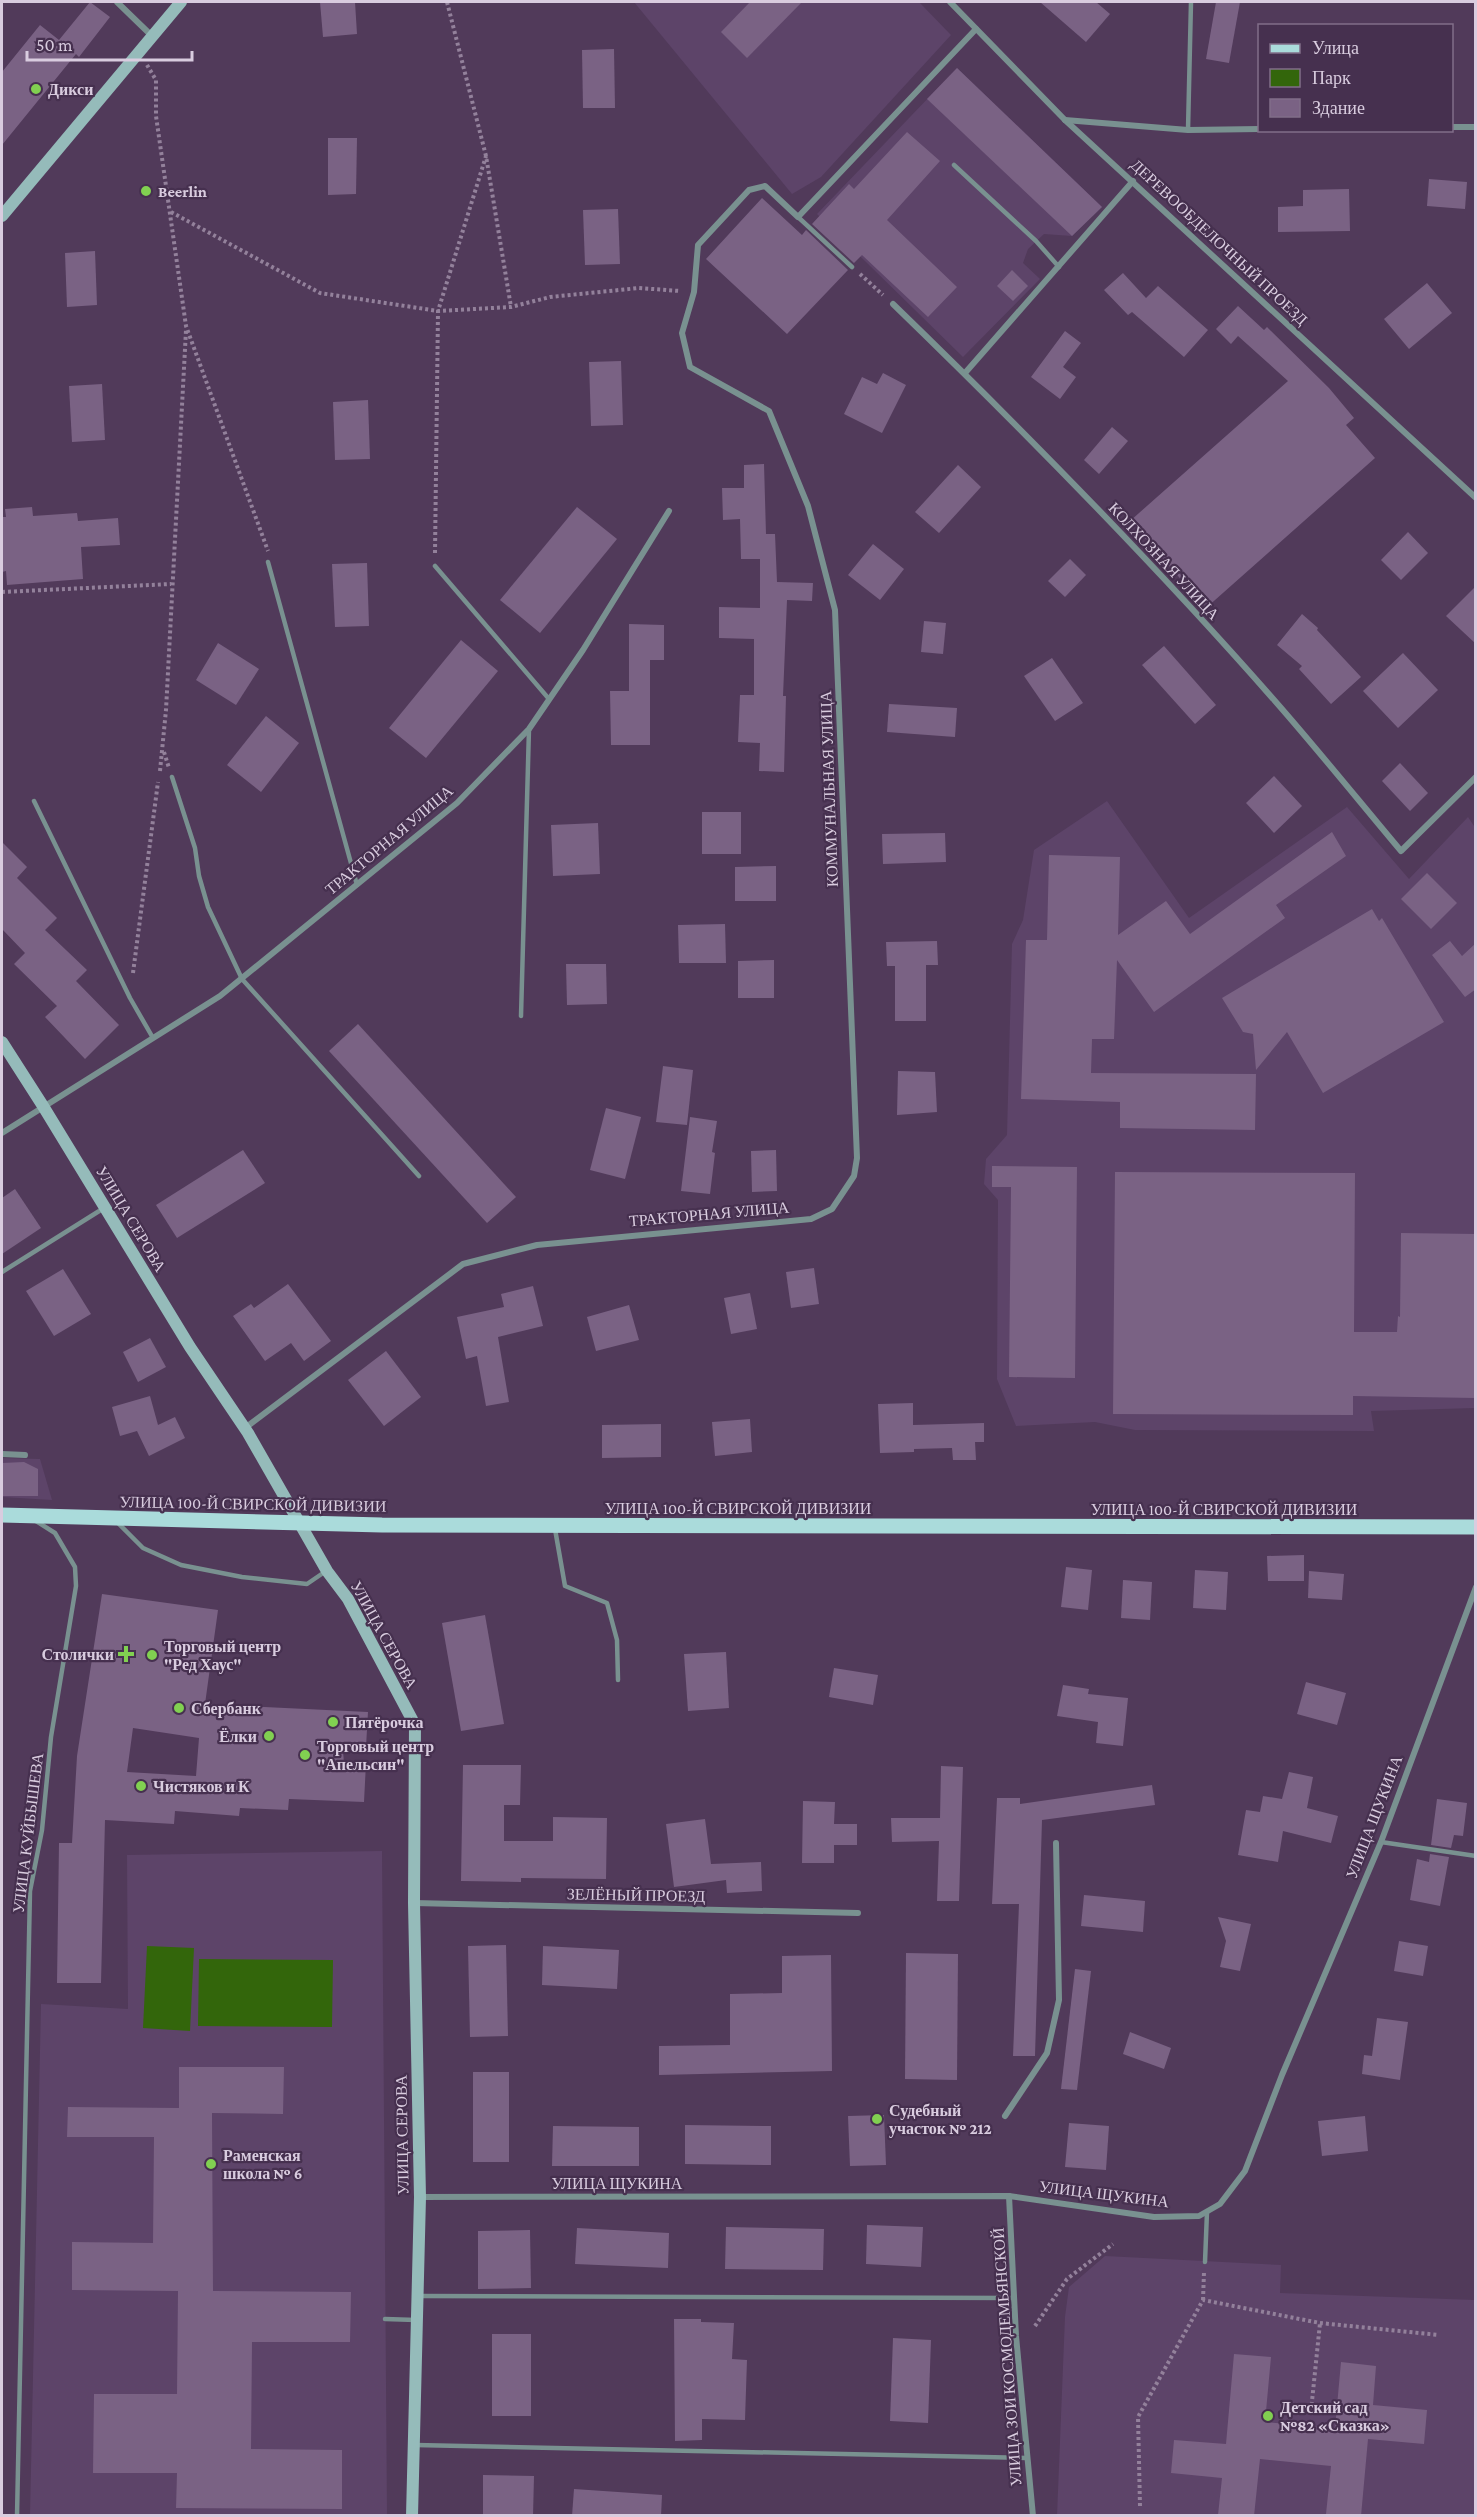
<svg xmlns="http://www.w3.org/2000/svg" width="1477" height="2517" font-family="'Crimson Pro',serif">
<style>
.built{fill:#5d4469}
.green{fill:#33660b}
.building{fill:#7a6284;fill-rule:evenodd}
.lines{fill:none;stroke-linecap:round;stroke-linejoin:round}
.path{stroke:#93819b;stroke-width:4;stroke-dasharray:3 3;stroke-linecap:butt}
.lane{stroke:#799190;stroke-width:4.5}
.street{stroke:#799190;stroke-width:6}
.secondary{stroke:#95bbba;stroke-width:12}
.primary{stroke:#aadbdb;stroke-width:15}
.poi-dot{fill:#81d051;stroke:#46304f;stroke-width:2}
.labels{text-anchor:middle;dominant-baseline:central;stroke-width:4.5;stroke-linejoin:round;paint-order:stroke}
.poi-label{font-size:16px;font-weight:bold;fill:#d9ccdf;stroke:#46304f;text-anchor:start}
.street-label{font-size:16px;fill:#d9ccdf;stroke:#46304f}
</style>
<rect width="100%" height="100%" fill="#513a5a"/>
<!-- built -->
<g class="built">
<path d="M634,2H919L951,35L821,177L792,194Z"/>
<path d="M957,68L1102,207L1072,236L1044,234L1028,249L1023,263L1040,279L963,357L817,214Z"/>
<path d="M1107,801L1189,918L1347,807L1409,879L1468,817L1476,829L1475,1408L1371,1411L1374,1431L1135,1430L1095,1422L1016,1426L997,1379L998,1200L984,1184L986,1159L1007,1135L1012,944L1023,920L1034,850Z"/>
<path d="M2,1458L40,1459L52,1500L2,1497Z"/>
<path d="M382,1851L387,2515L30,2516L41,2004L128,2009L127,1855Z"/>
<path d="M1105,2256L1281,2265L1280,2293L1475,2300V2515L1057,2516L1065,2317L1069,2287Z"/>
</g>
<!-- green -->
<g class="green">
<path d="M147,1946L194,1948L190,2031L143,2028Z"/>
<path d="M199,1959L333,1960L332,2027L198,2026Z"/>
</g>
<!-- building -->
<g class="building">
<path d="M90,2L110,17L79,57L76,54L2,145V72L40,25L59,40Z"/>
<path d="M320,2H355L357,34L323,37Z"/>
<path d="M750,2H802L747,58L721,32Z"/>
<path d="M1040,2H1096L1110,14L1086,42Z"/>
<path d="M1216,2H1240L1229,63L1206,59Z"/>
<path d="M614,49L615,108H583L582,50Z"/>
<path d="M957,68L1102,207L1072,236L927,99Z"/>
<path d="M907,132L940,161L887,220L957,287L928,317L862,255L854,263L812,224L849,184L854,189Z"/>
<path d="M328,138H357L356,194L328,195Z"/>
<path d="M1429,179L1467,182L1465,209L1427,206Z"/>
<path d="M1349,189L1350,231L1278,232V207L1303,206V190Z"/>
<path d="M762,198L802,235L806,230L848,270L787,334L706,259Z"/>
<path d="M618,209L620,264L585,265L583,210Z"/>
<path d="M95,251L97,305L67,307L65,253Z"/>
<path d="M1012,270L1028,286L1013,301L997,286Z"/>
<path d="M1123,273L1146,298L1158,286L1208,330L1184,357L1132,312L1128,315L1104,290Z"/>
<path d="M1427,283L1452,313L1409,349L1384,319Z"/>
<path d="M1238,306L1264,330L1267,327L1329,388L1354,418L1346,425L1375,458L1206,608L1130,521L1288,381L1238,336L1231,344L1216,329Z"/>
<path d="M1065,331L1081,343L1063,367L1076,377L1060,399L1031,377Z"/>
<path d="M621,361L623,425L591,426L589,362Z"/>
<path d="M883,373L906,385L882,433L844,414L862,377L877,384Z"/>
<path d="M102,384L105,440L72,442L69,386Z"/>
<path d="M368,400L370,459L335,460L333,402Z"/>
<path d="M1112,427L1128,441L1099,474L1084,460Z"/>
<path d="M764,464L766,534H775L777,582L813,583L812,601L787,600L783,696H786L784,772L759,771L760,743L738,742L740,695H754V639L719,638V607L760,608V559H741L740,519L723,520L722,488H744V465Z"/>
<path d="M958,465L981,487L939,533L915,512Z"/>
<path d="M32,507L33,516L77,513L78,521L118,518L120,545L81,547L83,579L7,585L6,571L2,572V517H6L5,509Z"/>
<path d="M577,507L617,539L540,633L500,600Z"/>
<path d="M1408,532L1428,553L1401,580L1381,560Z"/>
<path d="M873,544L904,569L880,600L848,575Z"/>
<path d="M1070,559L1086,575L1065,597L1048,581Z"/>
<path d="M367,563L369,626L335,627L332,564Z"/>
<path d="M1476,586V644L1446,616Z"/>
<path d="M1302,614L1318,628L1317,630L1361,677L1331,704L1299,669L1302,666L1277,645Z"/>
<path d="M924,621L946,623L943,654L921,652Z"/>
<path d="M629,624L664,625V660H650V745H611L610,691H629Z"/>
<path d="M461,640L498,671L426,758L389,728Z"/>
<path d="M218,643L259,669L236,705L196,680Z"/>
<path d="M1164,646L1216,705L1195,724L1142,665Z"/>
<path d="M1403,653L1438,690L1398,728L1363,691Z"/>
<path d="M1052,658L1083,703L1055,721L1024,676Z"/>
<path d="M889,704L957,708L955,737L887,732Z"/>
<path d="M266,716L299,743L261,792L227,765Z"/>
<path d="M1400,763L1428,793L1410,811L1382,781Z"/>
<path d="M1274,776L1302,806L1274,833L1246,803Z"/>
<rect x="702" y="812" width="39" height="42"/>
<path d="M598,823L600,874L553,876L551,825Z"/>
<path d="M1332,832L1346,856L1276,905L1285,918L1154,1012L1117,960L1114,1039H1092L1091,1073L1256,1074L1255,1130L1120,1128V1102L1021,1099L1026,940H1047L1049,855L1120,857L1118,935L1166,901L1190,934Z"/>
<path d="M945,833L946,862L883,864L882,834Z"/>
<path d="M2,842L27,867L17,878L57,918L45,930L87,970L76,981L119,1025L85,1059L45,1017L57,1006L14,964L25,953L2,929Z"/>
<path d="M776,866V901H735V867Z"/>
<path d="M1427,873L1457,903L1431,929L1401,899Z"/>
<path d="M1372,909L1379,921L1382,918L1444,1022L1323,1093L1287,1032L1256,1070L1253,1034L1243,1032L1222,998Z"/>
<path d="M725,924L726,963H679L678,925Z"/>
<path d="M937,941L938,965H926V1021H895V966H887L886,942Z"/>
<path d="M1450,941L1462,956L1476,943V989L1465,997L1432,955Z"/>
<path d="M774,960V998H738V961Z"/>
<path d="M566,964H606L607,1004L567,1005Z"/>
<path d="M358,1024L516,1197L487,1223L329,1051Z"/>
<path d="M663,1066L693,1070L687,1125L656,1122Z"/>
<path d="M898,1071L935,1072L937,1112L897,1115Z"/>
<path d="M606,1108L641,1117L625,1179L590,1170Z"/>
<path d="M690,1117L717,1121L712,1152L715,1153L710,1194L681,1191Z"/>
<path d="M243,1150L265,1183L177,1238L156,1205Z"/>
<path d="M776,1150L777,1191L752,1192L751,1151Z"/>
<path d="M992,1166L1077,1167L1075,1378L1009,1377L1011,1187H992Z"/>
<path d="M1115,1172L1355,1173L1354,1332H1397L1398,1316L1400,1317L1401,1233L1476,1234V1398L1353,1396V1415L1113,1414Z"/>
<path d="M15,1189L41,1228L2,1254V1198Z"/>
<path d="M814,1268L819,1304L791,1308L786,1272Z"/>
<path d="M63,1269L91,1314L54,1336L26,1291Z"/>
<path d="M288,1284L331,1341L304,1361L291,1343L265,1361L233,1316L251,1304L254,1308Z"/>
<path d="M533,1286L543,1326L498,1337L509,1402L486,1406L477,1356L466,1359L457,1317L504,1307L501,1294Z"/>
<path d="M750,1293L757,1329L731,1334L724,1298Z"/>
<path d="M629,1305L639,1340L596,1351L587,1317Z"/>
<path d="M150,1338L166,1367L138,1382L123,1352Z"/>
<path d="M386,1351L421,1397L384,1426L348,1380Z"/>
<path d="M150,1396L158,1425L175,1417L185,1438L149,1456L137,1431L120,1436L112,1407Z"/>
<path d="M913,1403V1425L984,1423V1442H975L976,1460H953L952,1448L914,1449V1452L880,1453L878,1404Z"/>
<path d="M750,1419L752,1452L715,1456L712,1422Z"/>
<path d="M661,1424V1457L602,1458V1425Z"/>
<path d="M24,1462L38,1469V1496H2V1463Z"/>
<path d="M1304,1555V1581H1268L1267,1556Z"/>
<path d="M1066,1567L1092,1570L1088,1610L1061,1607Z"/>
<path d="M1195,1570L1228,1572L1226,1610L1193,1608Z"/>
<path d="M1309,1571L1344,1574L1342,1600L1308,1598Z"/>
<path d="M1123,1580L1152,1582L1150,1620L1121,1618Z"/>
<path d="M102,1594L218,1610L205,1704L368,1712L366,1747L343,1751L344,1763H366L364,1802L289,1799L288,1810L240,1808L239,1816L175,1811L174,1824L105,1820L101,1983H57L59,1843H72L77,1756ZM133,1728L199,1738L196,1776L127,1772Z"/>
<path d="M485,1615L504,1724L461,1731L442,1623Z"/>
<path d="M726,1652L729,1708L688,1711L684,1654Z"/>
<path d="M834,1668L878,1675L873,1705L829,1697Z"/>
<path d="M1306,1682L1346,1693L1337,1725L1297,1714Z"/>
<path d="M1063,1685L1089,1689L1088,1694L1128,1698L1123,1746L1096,1743L1098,1722L1057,1716Z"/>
<path d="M463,1765H521L520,1805H504V1841H553V1817L607,1818L606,1879L521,1878V1882L461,1881Z"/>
<path d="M941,1766L963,1767L959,1901H937L939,1841L892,1842L891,1818H940Z"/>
<path d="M1289,1772L1313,1777L1307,1808L1338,1816L1331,1843L1283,1831L1278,1862L1238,1855L1246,1810L1260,1812L1263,1796L1282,1799Z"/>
<path d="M1152,1785L1155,1805L1042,1820L1035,2056H1013L1019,1904H992L997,1798H1020V1804Z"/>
<path d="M1437,1799L1467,1803L1463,1836L1454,1835L1451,1848L1431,1845Z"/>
<path d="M803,1801L835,1802L834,1824H857V1845H834V1863H802Z"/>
<path d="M705,1819L711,1864L761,1862L762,1891L727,1893L726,1880L674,1887L666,1824Z"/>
<path d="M1430,1854L1449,1857L1440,1906L1410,1900L1417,1859L1429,1862Z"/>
<path d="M1084,1895L1145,1901L1143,1932L1081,1926Z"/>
<path d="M1218,1917L1251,1924L1240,1971L1220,1967L1226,1941Z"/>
<path d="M1399,1941L1428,1946L1423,1976L1394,1971Z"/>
<path d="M506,1945L508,2036L470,2037L468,1946Z"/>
<path d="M543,1946L619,1950L617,1989L542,1985Z"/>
<path d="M906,1953L958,1954L957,2080L905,2079Z"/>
<path d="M831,1955L832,2071L659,2075V2046L730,2045V1994L782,1993V1956Z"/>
<path d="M1075,1969L1091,1971L1077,2090L1061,2089Z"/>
<path d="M1377,2018L1408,2022L1400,2080L1362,2074L1364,2055L1372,2056Z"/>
<path d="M1130,2032L1171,2048L1164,2069L1123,2054Z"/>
<path d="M179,2067H284L283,2114L212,2113L213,2291L351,2292L350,2342H252L251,2449L342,2450V2509L176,2508L177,2473H93L94,2394H177L178,2291L72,2290V2242L153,2243L154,2137H67L68,2107L179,2108Z"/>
<rect x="473" y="2072" width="36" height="90"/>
<path d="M884,2115L886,2165L850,2166L848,2116Z"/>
<path d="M1365,2116L1368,2151L1322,2156L1318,2121Z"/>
<path d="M1069,2123L1109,2126L1106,2170L1065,2167Z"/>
<path d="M685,2125L771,2126V2165L685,2164Z"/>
<path d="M553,2126L639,2127V2166H552Z"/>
<path d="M867,2225L923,2227L921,2267L866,2264Z"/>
<path d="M726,2227L824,2229L823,2270L725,2269Z"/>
<path d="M577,2228L669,2233L668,2268L575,2264Z"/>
<path d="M530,2230L531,2288L478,2289V2231Z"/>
<path d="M674,2319H701V2322L734,2323L732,2359L747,2360L745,2420L702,2419V2440L675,2441Z"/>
<rect x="492" y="2334" width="39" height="82"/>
<path d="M893,2338L931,2340L928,2423L890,2421Z"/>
<path d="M1234,2354L1271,2357L1265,2422L1335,2428L1341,2362L1376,2366L1373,2405L1427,2410L1424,2444L1368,2439L1361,2516L1326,2514L1331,2466L1260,2459L1254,2516L1218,2515L1222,2478L1171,2473L1174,2440L1226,2444Z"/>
<path d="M483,2475L534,2476L533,2516H483Z"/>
<path d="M574,2489L662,2495L661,2516H572Z"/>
</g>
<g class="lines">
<!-- path -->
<g class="path">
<path d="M447,2L486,156L511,307"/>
<path d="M147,65L156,80V116L186,326L268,551"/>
<path d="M171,212L320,293L438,311L511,307L550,297L639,288L680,291"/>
<path d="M860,274L883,295"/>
<path d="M435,553L438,311L486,156"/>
<path d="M2,592L171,584"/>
<path d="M164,752L169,768"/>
<path d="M160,771L166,710L186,330"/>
<path d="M133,973L158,782"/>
<path d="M1203,2300L1204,2272"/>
<path d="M1035,2326L1067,2279L1113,2244"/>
<path d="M1311,2411L1320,2323"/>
<path d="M1140,2506L1138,2417L1203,2300L1320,2323L1439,2335"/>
</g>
<!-- lane -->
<g class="lane">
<path d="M1188,130L1191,2"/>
<path d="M954,165L1036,241L1059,267"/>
<path d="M798,217L852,267"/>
<path d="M268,562L357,885"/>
<path d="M435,566L549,699"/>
<path d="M172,777L195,848L199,876L208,907L242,979L419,1176"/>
<path d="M34,801L130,998L153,1038"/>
<path d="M521,1016L529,729"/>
<path d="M2,1272L104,1208"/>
<path d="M117,1522L143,1548L181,1565L242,1577L307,1584L326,1571"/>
<path d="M555,1529L565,1586L607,1603L617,1640L618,1680"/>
<path d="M1381,1842L1476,1856"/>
<path d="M1205,2262L1207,2212"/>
<path d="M420,2296L1014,2298"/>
<path d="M385,2319L416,2320"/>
<path d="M415,2445L1027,2458"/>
<path d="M17,2516L30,1891L42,1830L51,1737L76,1586L75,1567L55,1533L36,1521"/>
</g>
<!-- street -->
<g class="street">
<path d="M117,2L152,36"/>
<path d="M950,2L1065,120L1476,498"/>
<path d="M1065,120L1188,130L1260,129"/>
<path d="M1452,127H1476"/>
<path d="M893,304C1025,432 1154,563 1275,701C1318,750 1359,801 1401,851L1476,777"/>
<path d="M965,373L1133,181"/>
<path d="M2,1133L220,996L457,803L529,729L583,650L669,511"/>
<path d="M245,1428L463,1264L537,1245L811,1219L832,1209L854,1176L857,1158L835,610L808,506L769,411L690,367L682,333L694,292L698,245L749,190L765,186L798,217L976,29"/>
<path d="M2,1454L25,1455"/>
<path d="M414,1903L858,1913"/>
<path d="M1005,2116L1047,2053L1059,2000L1056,1843"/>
<path d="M1009,2196L1016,2336L1033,2516"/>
<path d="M420,2197L1009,2196L1154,2217L1199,2216L1220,2204L1245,2171L1282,2075L1381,1842L1476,1587"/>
</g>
<!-- secondary -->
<g class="secondary">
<path d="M2,216L181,2"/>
<path d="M2,1042L43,1106L190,1347L248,1433L327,1571L348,1599L415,1725L414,1903L420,2197L412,2516"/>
</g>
<!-- primary -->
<path class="primary" d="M2,1515L382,1525L1476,1527"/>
</g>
<!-- markers -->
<g class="poi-dot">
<circle cx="36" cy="89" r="6"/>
<circle cx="146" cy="191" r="6"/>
<path d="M123 1645h6v6h6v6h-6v6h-6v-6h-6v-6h6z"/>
<circle cx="152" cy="1655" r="6"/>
<circle cx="179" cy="1708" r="6"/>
<circle cx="333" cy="1722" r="6"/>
<circle cx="269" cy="1736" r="6"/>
<circle cx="305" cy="1755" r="6"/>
<circle cx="141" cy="1786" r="6"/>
<circle cx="877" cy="2119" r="6"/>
<circle cx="211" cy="2164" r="6"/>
<circle cx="1268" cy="2416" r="6"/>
</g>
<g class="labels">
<!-- poi labels -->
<g class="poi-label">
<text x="48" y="89">Дикси</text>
<text x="158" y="191">Beerlin</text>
<text x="164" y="1646">Торговый центр<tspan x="164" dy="18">"Ред Хаус"</tspan></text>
<text x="114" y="1654" text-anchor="end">Столички</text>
<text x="191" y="1708">Сбербанк</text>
<text x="345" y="1722">Пятёрочка</text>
<text x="257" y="1736" text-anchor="end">Ёлки</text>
<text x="317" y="1746">Торговый центр<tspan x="317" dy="18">"Апельсин"</tspan></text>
<text x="153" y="1786">Чистяков и К</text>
<text x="889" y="2110">Судебный<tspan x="889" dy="18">участок № 212</tspan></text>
<text x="223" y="2155">Раменская<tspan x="223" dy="18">школа № 6</tspan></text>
<text x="1280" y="2407">Детский сад<tspan x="1280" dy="18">№82 «Сказка»</tspan></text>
</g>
<!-- street labels -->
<g class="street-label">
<text transform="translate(1219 242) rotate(43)">ДЕРЕВООБДЕЛОЧНЫЙ ПРОЕЗД</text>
<text transform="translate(1164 561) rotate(47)">КОЛХОЗНАЯ УЛИЦА</text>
<text transform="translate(829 789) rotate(-92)">КОММУНАЛЬНАЯ УЛИЦА</text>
<text transform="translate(389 840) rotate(-40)">ТРАКТОРНАЯ УЛИЦА</text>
<text transform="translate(709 1214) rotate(-5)">ТРАКТОРНАЯ УЛИЦА</text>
<text transform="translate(131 1219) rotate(59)">УЛИЦА СЕРОВА</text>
<text transform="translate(253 1504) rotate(1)">УЛИЦА 100-Й СВИРСКОЙ ДИВИЗИИ</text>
<text x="738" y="1508">УЛИЦА 100-Й СВИРСКОЙ ДИВИЗИИ</text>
<text x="1224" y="1509">УЛИЦА 100-Й СВИРСКОЙ ДИВИЗИИ</text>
<text transform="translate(384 1635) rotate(61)">УЛИЦА СЕРОВА</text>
<text transform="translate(1374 1817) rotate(-69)">УЛИЦА ЩУКИНА</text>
<text transform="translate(28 1833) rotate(-83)">УЛИЦА КУЙБЫШЕВА</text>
<text transform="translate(636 1895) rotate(1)">ЗЕЛЁНЫЙ ПРОЕЗД</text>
<text transform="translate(402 2135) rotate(-91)">УЛИЦА СЕРОВА</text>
<text x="617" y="2183">УЛИЦА ЩУКИНА</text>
<text transform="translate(1104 2194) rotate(7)">УЛИЦА ЩУКИНА</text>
<text transform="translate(1007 2357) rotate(-94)">УЛИЦА ЗОИ КОСМОДЕМЬЯНСКОЙ</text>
</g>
</g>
<!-- border -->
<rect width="1477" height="2517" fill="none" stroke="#d9ccdf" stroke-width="6"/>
<!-- legend -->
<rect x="1258" y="24" width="195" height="108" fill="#46304f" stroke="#816e89" stroke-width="1.5"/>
<rect x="1270" y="44" width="30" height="9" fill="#aadbdb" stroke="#816e89" stroke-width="1.5"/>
<text x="1312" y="54" font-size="18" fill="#d9ccdf">Улица</text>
<rect x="1270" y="69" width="30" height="18" fill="#33660b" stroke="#816e89" stroke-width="1.5"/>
<text x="1312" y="84" font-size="18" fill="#d9ccdf">Парк</text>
<rect x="1270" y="99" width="30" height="18" fill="#7a6284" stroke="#816e89" stroke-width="1.5"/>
<text x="1312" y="114" font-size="18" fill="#d9ccdf">Здание</text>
<!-- scale -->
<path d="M27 51v9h165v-9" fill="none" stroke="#d9ccdf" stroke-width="3"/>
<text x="36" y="51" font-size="18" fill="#d9ccdf" stroke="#46304f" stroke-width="4.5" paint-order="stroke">50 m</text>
</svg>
